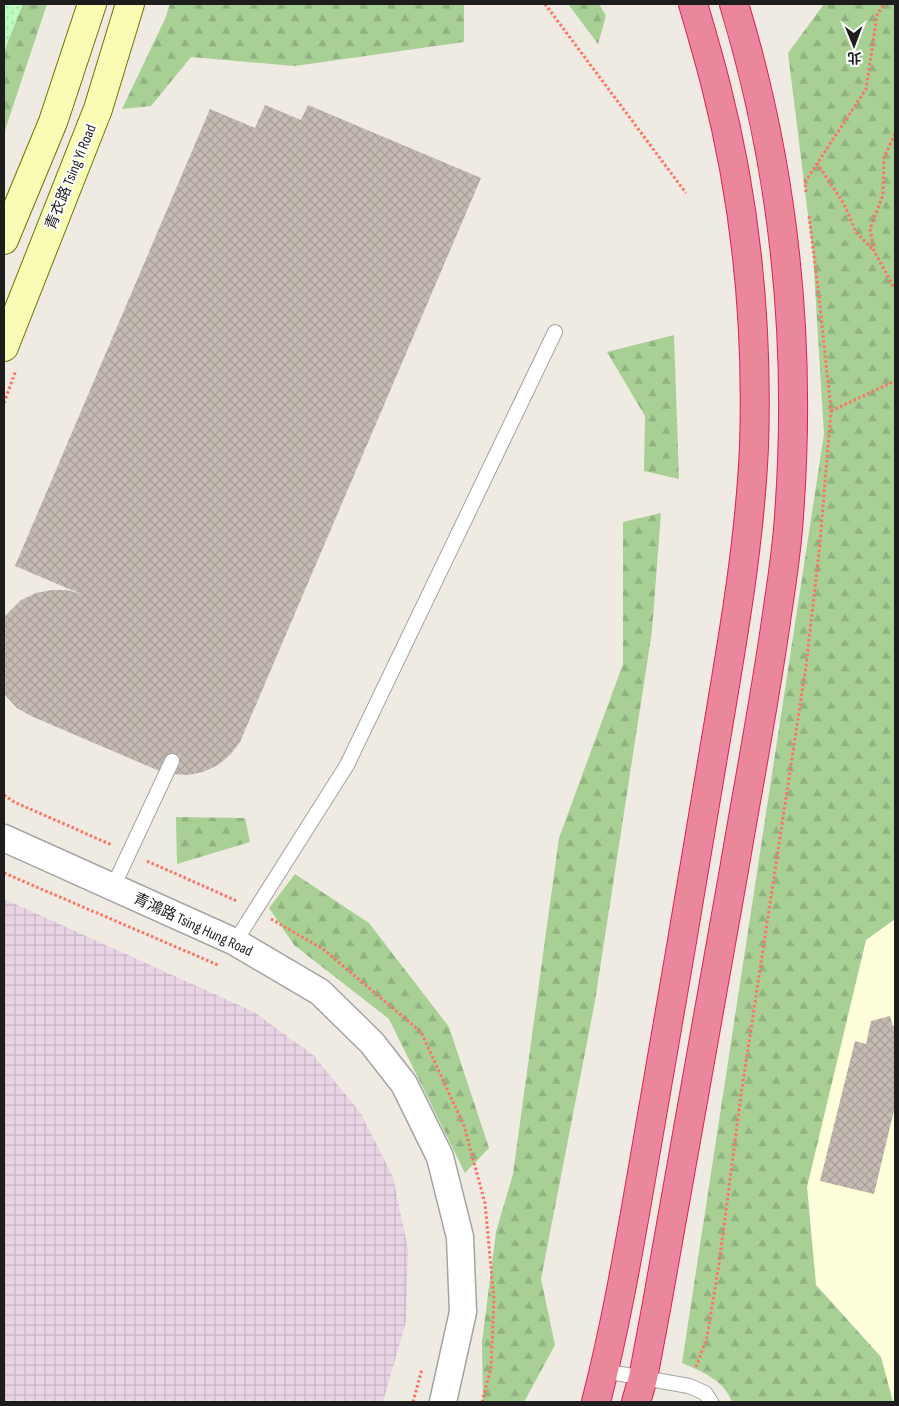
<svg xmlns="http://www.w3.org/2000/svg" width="899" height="1406" font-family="'Sofia Sans Condensed','Noto Sans TC',sans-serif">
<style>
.industrial{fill:url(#industrial-grid)}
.education{fill:#fffedb}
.forest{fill:url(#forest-firs)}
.park{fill:url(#park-dots)}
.building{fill:url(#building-cross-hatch)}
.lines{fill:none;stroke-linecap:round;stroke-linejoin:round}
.lane-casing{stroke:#a4a4a4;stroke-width:16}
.street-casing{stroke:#a4a4a4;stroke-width:29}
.secondary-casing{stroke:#6d7701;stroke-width:30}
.highway-casing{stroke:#df1d63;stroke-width:30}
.path{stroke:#ff7163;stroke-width:3;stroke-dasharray:2.5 2.5;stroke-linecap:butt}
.lane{stroke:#fff;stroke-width:14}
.street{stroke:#fff;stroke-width:26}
.secondary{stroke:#f9fcb4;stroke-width:28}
.highway{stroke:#ea879b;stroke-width:28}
.labels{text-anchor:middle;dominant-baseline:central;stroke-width:4;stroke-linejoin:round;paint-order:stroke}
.street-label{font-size:15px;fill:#1d1d1d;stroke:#fff}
</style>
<defs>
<pattern id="industrial-grid" width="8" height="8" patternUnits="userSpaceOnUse" patternTransform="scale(1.25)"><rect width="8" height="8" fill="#e8d4e5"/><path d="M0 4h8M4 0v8" fill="none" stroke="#c7b6c4"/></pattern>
<pattern id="forest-firs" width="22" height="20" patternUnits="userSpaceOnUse" patternTransform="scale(1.25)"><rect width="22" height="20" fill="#a8d095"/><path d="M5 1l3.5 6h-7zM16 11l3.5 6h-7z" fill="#90b280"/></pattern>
<pattern id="park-dots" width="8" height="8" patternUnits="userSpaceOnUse" patternTransform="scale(1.25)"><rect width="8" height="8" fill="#bdfbc1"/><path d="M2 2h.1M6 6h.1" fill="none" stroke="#a2d7a5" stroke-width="1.8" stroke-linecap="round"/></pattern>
<pattern id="building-cross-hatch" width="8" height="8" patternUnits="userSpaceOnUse" patternTransform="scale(1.25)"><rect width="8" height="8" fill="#c4bab2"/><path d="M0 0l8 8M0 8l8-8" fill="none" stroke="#a89f99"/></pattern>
</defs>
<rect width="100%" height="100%" fill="#efeae2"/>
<!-- industrial -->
<path class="industrial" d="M4,899L254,1012L313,1055L360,1112L393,1177L408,1249L406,1322L383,1402H4Z"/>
<!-- education -->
<path class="education" d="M895,919V1402H893L881,1357L816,1285L807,1187L866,940Z"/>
<!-- forest -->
<g class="forest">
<path d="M14,4H47L4,133V23Z"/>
<path d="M170,4H464V42L295,66L191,57L151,106L122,109L165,19Z"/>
<path d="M568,4H599L606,16L598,44Z"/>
<path d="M824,4H895V919L866,940L807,1187L816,1285L881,1357L893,1402H732C724,1380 703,1372 682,1363L824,434L813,255L788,53Z"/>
<path d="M674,335L679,479L644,471L645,416L607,352Z"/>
<path d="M661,513L652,631L595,1001L541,1279L555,1345L524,1402H483L482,1342L496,1232L513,1174L559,838L623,664V522Z"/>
<path d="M176,817L245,818L250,842L177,864Z"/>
<path d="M295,874L369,923L449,1027L489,1148L465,1173L389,1019L294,945L269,908Z"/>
</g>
<!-- park -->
<path class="park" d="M4,4H23L4,52Z"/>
<!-- building -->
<g class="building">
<path d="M265,105L301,120L308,105L481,178L240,742L230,755L218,765L203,772L188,775L172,774L157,770L31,716L17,708L4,694V617L21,600L36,593L52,590H67L81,594L15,566L210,109L255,128Z"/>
<path d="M890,1016L893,1026H895V1106L874,1194L820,1181L855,1041L866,1044L871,1021Z"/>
</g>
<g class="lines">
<!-- lane casing -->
<g class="lane-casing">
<g id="lane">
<path d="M113,887L172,761"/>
<path d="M235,942L347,765L555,332"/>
<path d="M604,1371L689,1386L705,1393L711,1402"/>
</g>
</g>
<!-- street casing -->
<g class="street-casing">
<path id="street" d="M4,838L235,942L320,992L372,1043L404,1084L440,1157L460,1237L463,1312L443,1402"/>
</g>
<!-- secondary casing -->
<g class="secondary-casing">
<g id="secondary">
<path d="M4,240L53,122L92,4"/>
<path d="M4,347L98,109L130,4"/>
</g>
</g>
<!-- highway casing -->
<g class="highway-casing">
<g id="highway">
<path d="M596,1402C615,1329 628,1254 641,1179C654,1102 668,1024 681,947C694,870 707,792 720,715C735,626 750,537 754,447C758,327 746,203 716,86C709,58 701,31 693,4"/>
<path d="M636,1402L643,1378L656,1309C681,1162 708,1016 734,870C748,787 764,705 776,621C781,586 787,551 789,516C802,341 785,172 734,4"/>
</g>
</g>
<!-- path -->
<g class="path">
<path d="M545,4L686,193"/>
<path d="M895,134L884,157L883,195L870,229L874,251L895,289"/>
<path d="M817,163L844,204L856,232L873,250"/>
<path d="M806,192L805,182L866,89L877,15L884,4"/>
<path d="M4,403L16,370"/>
<path d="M831,411L895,381"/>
<path d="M4,795L14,802L112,845"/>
<path d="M147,861L237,901"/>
<path d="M4,873L218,965"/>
<path d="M271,919L323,949L421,1032L464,1126L485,1203L494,1300L491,1368L482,1402"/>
<path d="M696,1367L707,1337L719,1264L741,1095L806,666L819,553L831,411L818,287L809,216"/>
<path d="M413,1402L422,1369"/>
</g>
<!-- lane -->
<use href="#lane" class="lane"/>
<!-- street -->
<use href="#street" class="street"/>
<!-- secondary -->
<use href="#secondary" class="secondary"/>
<!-- highway -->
<use href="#highway" class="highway"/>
</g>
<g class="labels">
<!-- street labels -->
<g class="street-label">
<text transform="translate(71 177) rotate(-68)">青衣路 Tsing Yi Road</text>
<text transform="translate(193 925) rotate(25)">青鴻路 Tsing Hung Road</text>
</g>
</g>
<!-- border -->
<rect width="899" height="1406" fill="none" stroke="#1d1d1d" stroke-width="10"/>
<!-- north arrow -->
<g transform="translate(854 45) rotate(179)" stroke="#ffffff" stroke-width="4" paint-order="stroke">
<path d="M0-4L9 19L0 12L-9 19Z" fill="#1d1d1d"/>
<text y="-8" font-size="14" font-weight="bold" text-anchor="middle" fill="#1d1d1d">北</text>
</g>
</svg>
